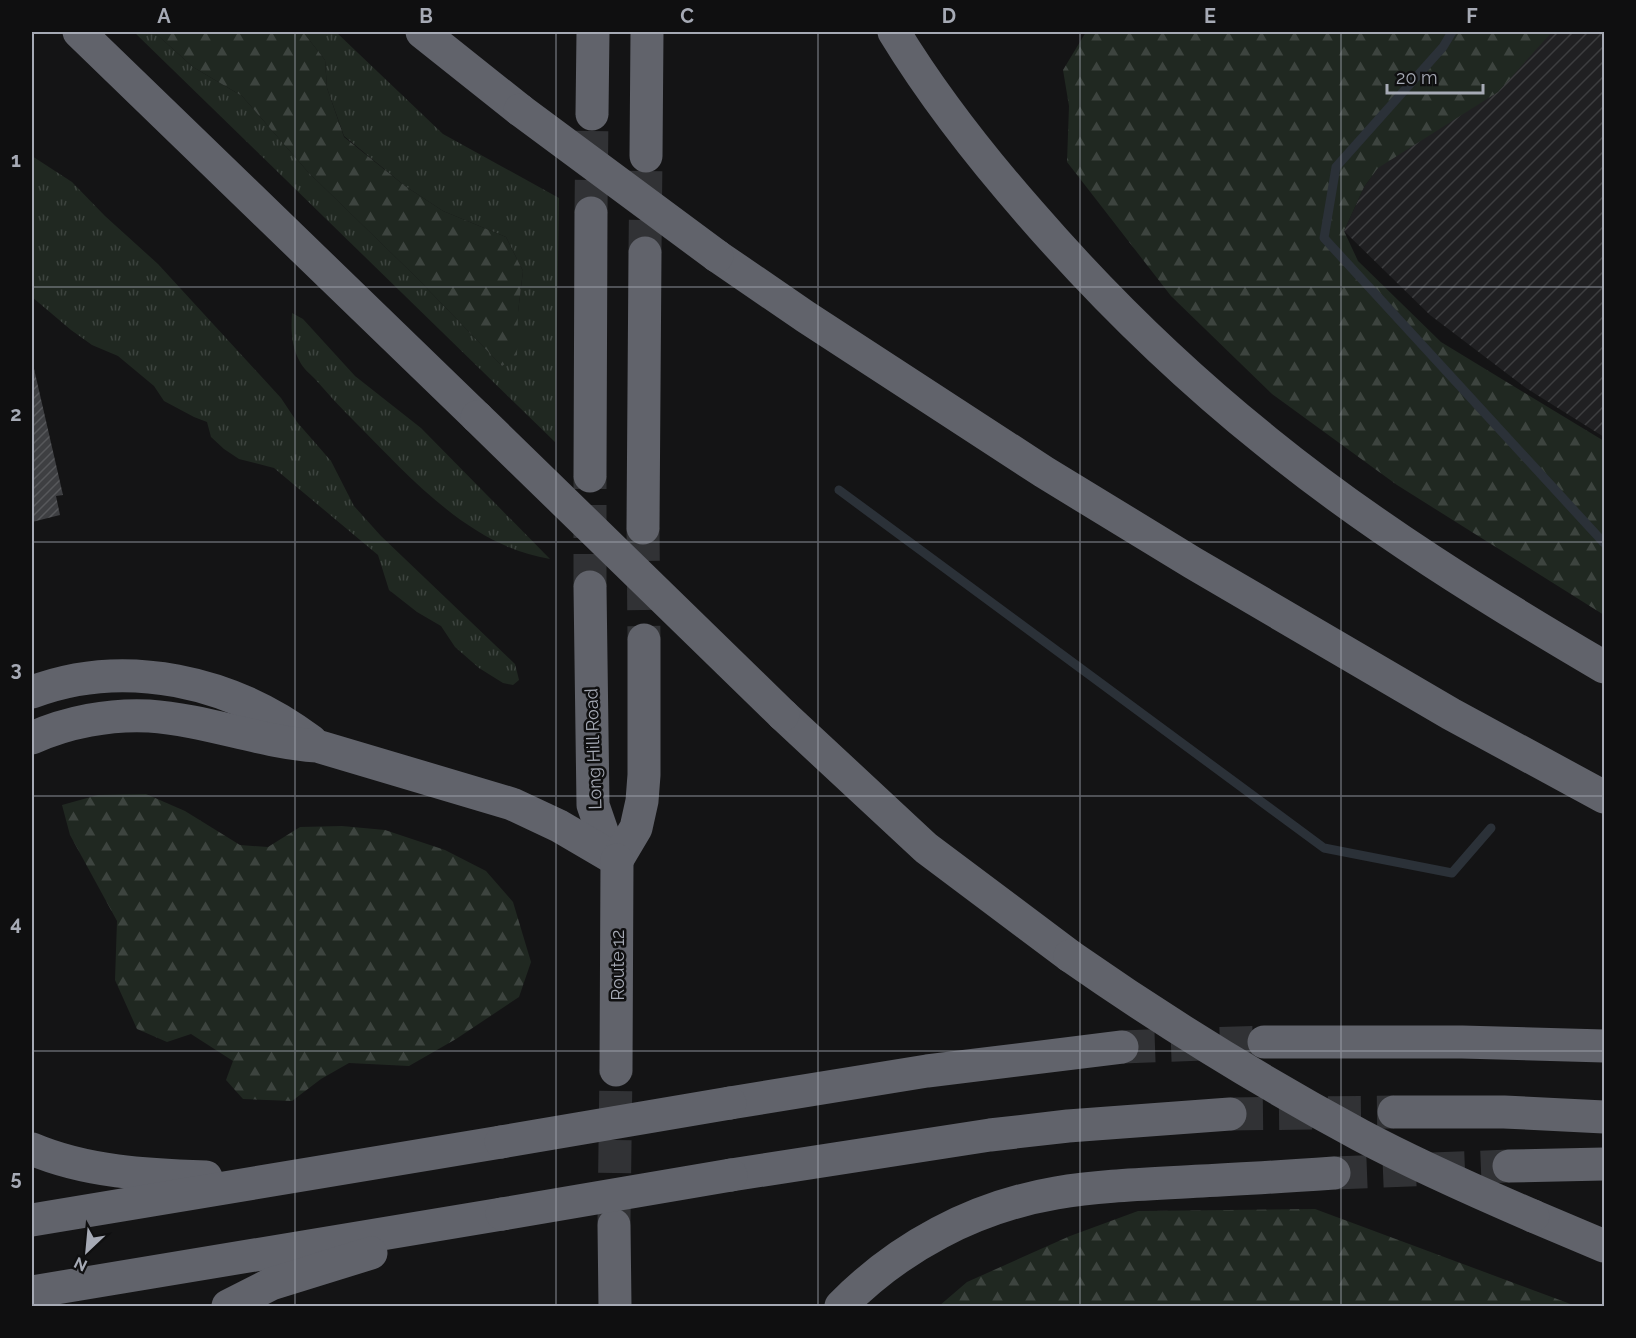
<svg xmlns="http://www.w3.org/2000/svg" width="1636" height="1338" font-family="Raleway,sans-serif">
<style>
.industrial{fill:url(#industrial-furrows)}
.grass{fill:url(#grass-tufts)}
.forest{fill:url(#forest-firs)}
.lines{fill:none;stroke-linecap:round;stroke-linejoin:round}
.stream{stroke:#2b3138;stroke-width:9}
.building{fill:url(#building-hatch)}
.highway-tunnel{stroke:#313235;stroke-width:33;stroke-dasharray:33 16;stroke-linecap:butt}
.highway{stroke:#61636b;stroke-width:33}
.highway-bridge{stroke:#61636b;stroke-width:33}
.grid{fill:none;stroke:#a6aab5;stroke-width:1.5;stroke-opacity:0.55}
.labels{text-anchor:middle;dominant-baseline:central;stroke-width:5;stroke-linejoin:round;paint-order:stroke}
.street-label{font-size:18px;fill:#a6aab5;stroke:#0f0f10}
.neatline{fill:none;stroke:#a6aab5;stroke-width:2}
.grid-label{font-size:20px;text-anchor:middle;font-weight:bold;fill:#a6aab5}
</style>
<defs>
<pattern id="industrial-furrows" width="10" height="10" patternUnits="userSpaceOnUse" patternTransform="scale(1.5)"><rect width="10" height="10" fill="#202022"/><path d="M-1 1l2-2M0 10L10 0M9 11l2-2" fill="none" stroke="#3d3e40"/></pattern>
<pattern id="grass-tufts" width="24" height="20" patternUnits="userSpaceOnUse" patternTransform="scale(1.5)"><rect width="24" height="20" fill="#202821"/><path d="M3 7l-1-3M5 7V3M7 7l1-3M15 17l-1-3M17 17v-4M19 17l1-3" fill="none" stroke="#3d443f"/></pattern>
<pattern id="forest-firs" width="22" height="20" patternUnits="userSpaceOnUse" patternTransform="scale(1.5)"><rect width="22" height="20" fill="#202821"/><path d="M5 1l3.5 6h-7zM16 11l3.5 6h-7z" fill="#3d443f"/></pattern>
<pattern id="building-hatch" width="6" height="6" patternUnits="userSpaceOnUse" patternTransform="scale(1.5)"><rect width="6" height="6" fill="#3e3f42"/><path d="M-1 1l2-2M0 6l6-6M5 7l2-2" fill="none" stroke="#57585b"/></pattern>
</defs>
<rect width="100%" height="100%" fill="#141415"/>
<!-- industrial -->
<path class="industrial" d="M1529,32H1604V437L1526,388L1430,315L1344,231L1364,187L1378,168Z"/>
<!-- grass -->
<g class="grass">
<path d="M134,32H154L193,67L242,96L308,172L415,276L502,366L518,312L523,271L506,237L443,211L405,186L344,136L327,88L325,60L303,32H336L443,134L559,198L555,442Z"/>
<path d="M32,156L72,182L105,216L158,264L281,398L297,422L331,461L354,506L381,536L515,664L519,680L513,685L503,683L479,668L455,647L441,626L417,612L389,590L378,555L274,468L239,459L224,449L211,437L207,422L194,417L164,401L154,386L118,356L92,345L71,330L32,297Z"/>
<path d="M292,313L303,319L355,376L421,428L550,559C469,546 410,477 355,422C341,408 328,394 315,379C310,374 303,368 300,362C291,346 291,330 292,313Z"/>
</g>
<!-- forest -->
<g class="forest">
<path d="M154,32H303L325,60L327,88L344,137L405,186L443,211L506,237L523,271L518,312L517,355L502,366L415,276L308,172L242,96L193,67Z"/>
<path d="M1086,32H1552L1498,92L1378,168L1364,187L1344,231L1358,261L1441,342L1604,441V615L1397,485L1272,394L1171,296L1067,162L1069,106L1063,70Z"/>
<path d="M146,794L185,811L240,845L268,847L300,827L342,826L385,830L445,850L486,871L513,902L531,962L519,997L456,1039L409,1066L349,1063L321,1079L292,1101L243,1099L226,1080L233,1061L191,1034L167,1042L137,1029L115,980L117,921L70,835L62,805L98,795Z"/>
<path d="M1315,1209L1576,1306H939L967,1282L1070,1236L1138,1211Z"/>
</g>
<g class="lines">
<!-- stream -->
<g class="stream">
<path d="M1452,32L1443,47L1336,167L1324,238L1604,543"/>
<path d="M839,490L1324,848L1452,873L1491,828"/>
</g>
</g>
<!-- building -->
<path class="building" d="M32,360L63,495L56,496L60,515L32,522Z"/>
<g class="lines">
<!-- highway-tunnel -->
<g class="highway-tunnel">
<path d="M591,213L592,114"/>
<path d="M645,253L646,156"/>
<path d="M643,528L644,640"/>
<path d="M590,587V476"/>
<path d="M1122,1047L1264,1042"/>
<path d="M1230,1114L1394,1112"/>
<path d="M1334,1173L1509,1166"/>
<path d="M614,1222L616,1070"/>
</g>
<!-- highway -->
<g class="highway">
<path d="M79,32L477,417"/>
<path d="M422,32L520,110"/>
<path d="M894,32C933,96 980,156 1030,213C1102,296 1181,373 1267,442C1372,527 1488,599 1604,667"/>
<path d="M592,114L593,32"/>
<path d="M646,156L647,32"/>
<path d="M717,256L806,317L1044,472L1193,563L1451,714L1604,797"/>
<path d="M590,476L591,213"/>
<path d="M643,528L645,253"/>
<path d="M590,587L593,805L604,837L616,859"/>
<path d="M32,692C125,657 232,681 311,741"/>
<path d="M783,715L926,848L1070,956"/>
<path d="M32,738C67,722 110,714 149,716C206,720 260,742 317,746L512,804L559,826L617,860"/>
<path d="M617,860L636,828L642,801L644,775V640"/>
<path d="M1264,1042H1462L1604,1046"/>
<path d="M616,1070L617,860"/>
<path d="M730,1103L927,1071L1122,1047"/>
<path d="M1394,1112H1504L1604,1117"/>
<path d="M32,1149C86,1172 147,1175 206,1177"/>
<path d="M1509,1166L1604,1164"/>
<path d="M731,1175L990,1135L1068,1126L1230,1114"/>
<path d="M1533,1216L1604,1246"/>
<path d="M32,1220L501,1142"/>
<path d="M614,1225L615,1306"/>
<path d="M32,1292L502,1214"/>
<path d="M228,1306L271,1284L371,1253"/>
<path d="M841,1306C899,1247 974,1207 1056,1193C1104,1185 1153,1184 1202,1181C1246,1179 1290,1176 1334,1173"/>
</g>
<!-- highway-bridge -->
<g class="highway-bridge">
<path d="M520,110L717,256"/>
<path d="M477,417L783,715"/>
<path d="M1070,956C1163,1021 1260,1081 1360,1135C1416,1165 1475,1191 1533,1216"/>
<path d="M501,1142L730,1103"/>
<path d="M502,1214L731,1175"/>
</g>
</g>
<!-- grid -->
<path class="grid" d="M295,32V1306M556,32V1306M818,32V1306M1080,32V1306M1341,32V1306M32,287H1604M32,542H1604M32,796H1604M32,1051H1604"/>
<g class="labels">
<!-- street labels -->
<g class="street-label">
<text transform="translate(593 749) rotate(-92)">Long Hill Road</text>
<text transform="translate(617 965) rotate(-90)">Route 12</text>
</g>
</g>
<!-- border -->
<rect width="1636" height="1338" fill="none" stroke="#0f0f10" stroke-width="66"/>
<!-- north arrow -->
<g transform="translate(87 1251) rotate(206)" stroke="#0f0f10" stroke-width="4.5" paint-order="stroke">
<path d="M0-4.5L10 22L0 15L-10 22Z" fill="#a6aab5"/>
<text y="-9" font-size="16" font-weight="bold" text-anchor="middle" fill="#a6aab5">N</text>
</g>
<!-- scale -->
<path d="M1387 84v9h96v-9" fill="none" stroke="#a6aab5" stroke-width="3"/>
<text x="1396" y="84" font-size="18" fill="#a6aab5" stroke="#0f0f10" stroke-width="4.5" paint-order="stroke">20 m</text>
<rect x="33" y="33" width="1570" height="1272" class="neatline"/>
<g class="grid-label">
<text x="164" y="23">A</text>
<text x="426" y="23">B</text>
<text x="687" y="23">C</text>
<text x="949" y="23">D</text>
<text x="1210" y="23">E</text>
<text x="1472" y="23">F</text>
<text x="16" y="167">1</text>
<text x="16" y="421">2</text>
<text x="16" y="676">3</text>
<text x="16" y="930">4</text>
<text x="16" y="1185">5</text>
</g>
</svg>
